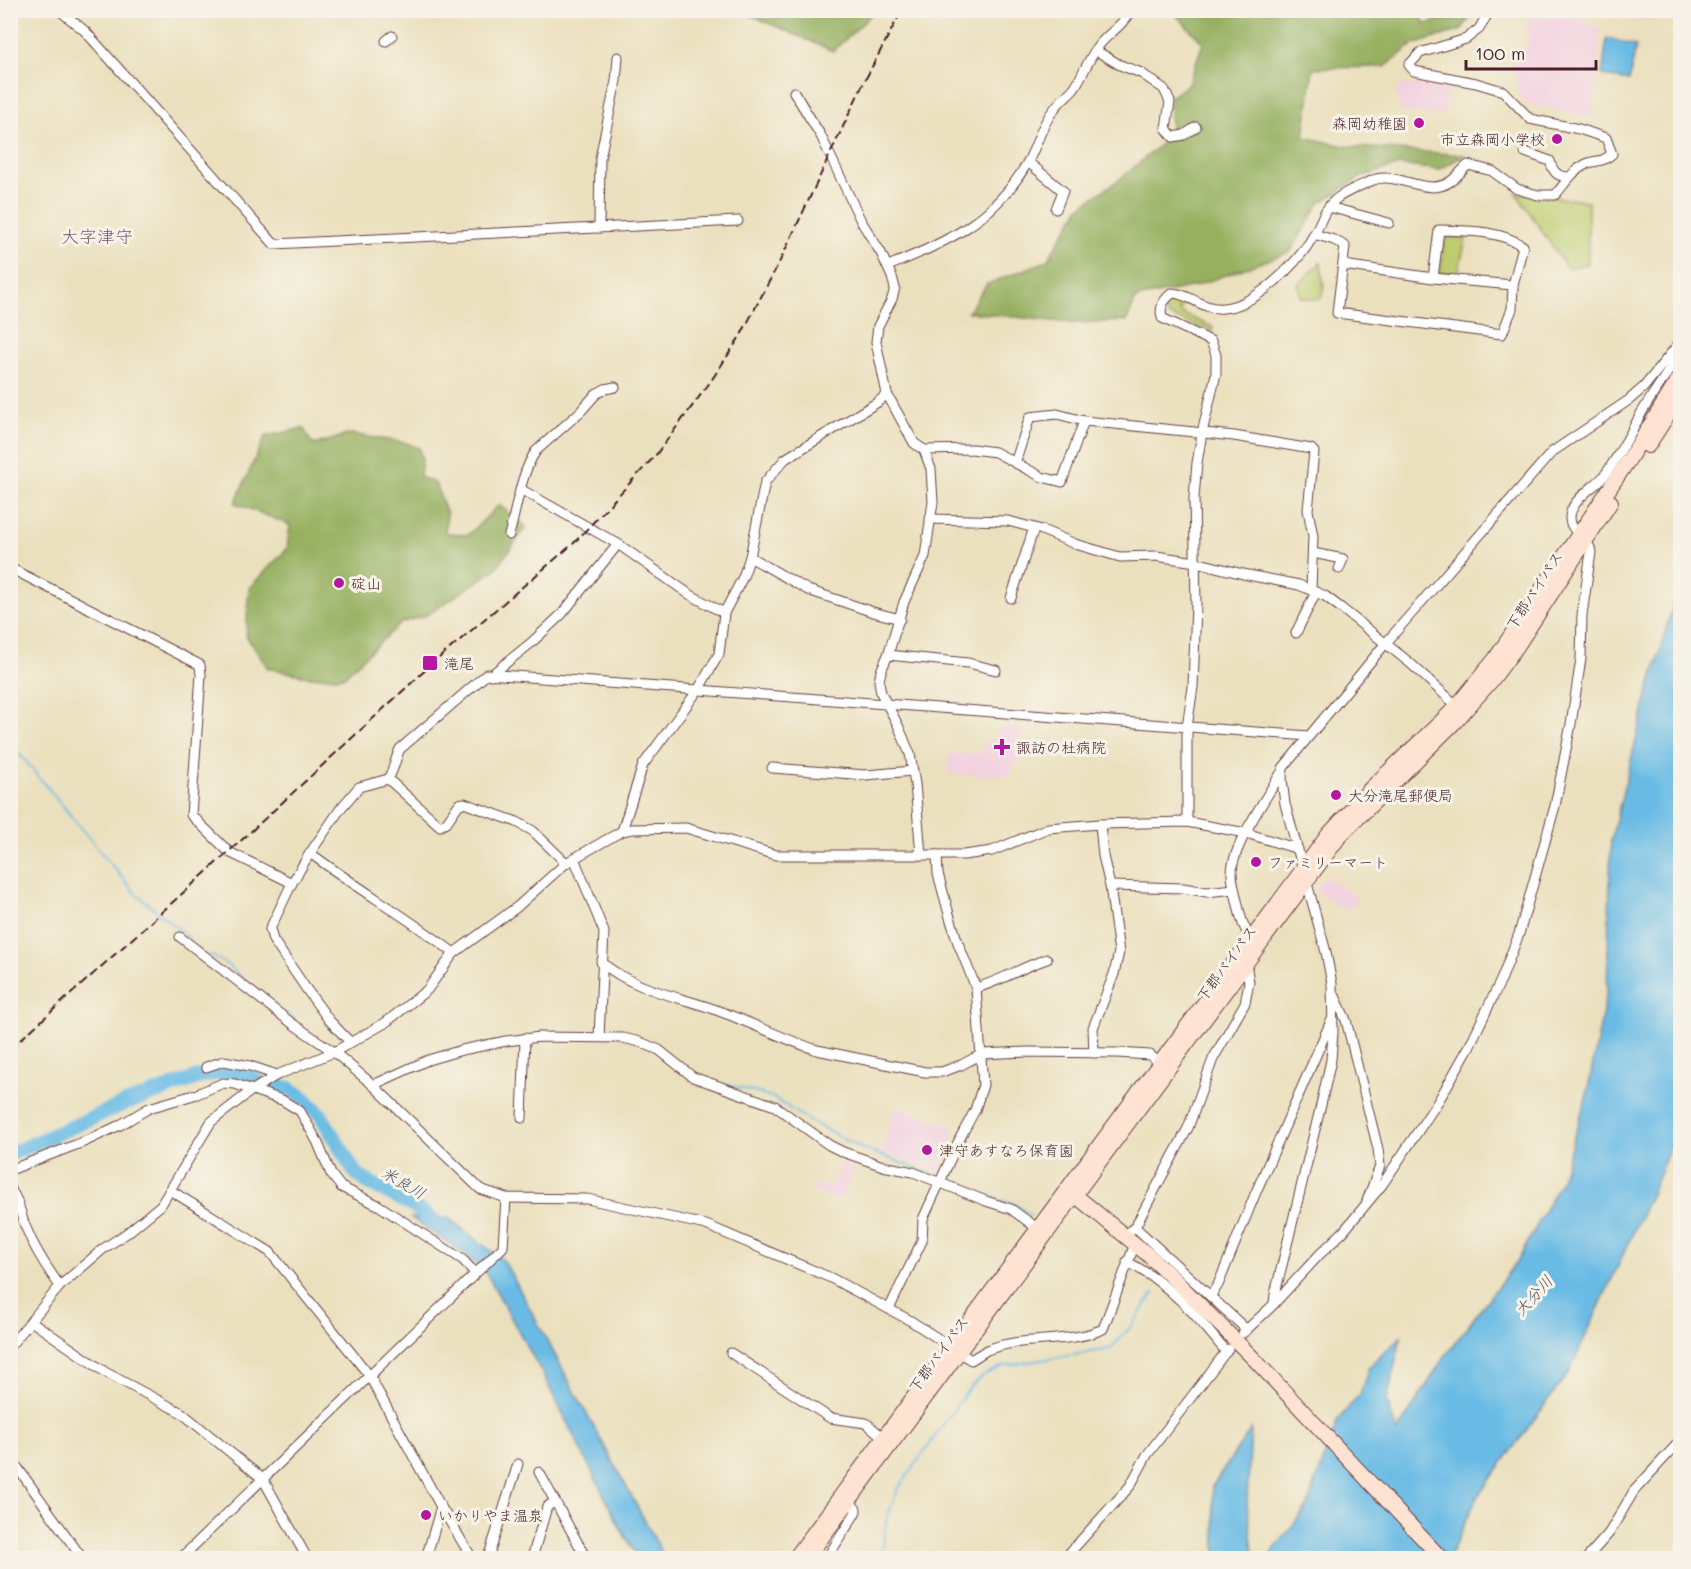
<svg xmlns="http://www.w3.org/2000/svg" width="1691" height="1569" font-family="Mali,'Klee One',sans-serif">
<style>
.built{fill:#f3cfe0}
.green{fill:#bdcc6e;stroke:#84764c;stroke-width:1.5}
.forest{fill:#96b061;stroke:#706846;stroke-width:1.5}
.water{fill:#69bbe5;stroke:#5a6d88;stroke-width:1.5}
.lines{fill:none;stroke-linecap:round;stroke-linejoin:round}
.stream{stroke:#69bbe5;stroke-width:2}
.river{stroke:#69bbe5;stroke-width:15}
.street-casing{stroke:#623c41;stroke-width:11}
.secondary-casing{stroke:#623c41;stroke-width:16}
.street{stroke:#fff;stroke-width:9}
.secondary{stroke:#fee3d2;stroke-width:14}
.rail{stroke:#4a1f2b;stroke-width:2;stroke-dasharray:9 4.5;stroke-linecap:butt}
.poi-dot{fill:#b5179e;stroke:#f7f3e8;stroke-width:2}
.labels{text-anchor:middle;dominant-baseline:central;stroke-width:6;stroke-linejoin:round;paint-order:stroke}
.poi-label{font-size:15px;fill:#4a1f2b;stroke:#f7f3e8;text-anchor:start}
.street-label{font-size:15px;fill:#4a1f2b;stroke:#f7f3e8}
.water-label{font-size:16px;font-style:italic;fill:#534e63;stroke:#f7f3e8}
.quarter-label{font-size:18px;fill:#7c526d;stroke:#f7f3e8}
</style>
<rect width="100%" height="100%" fill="#f7f3e8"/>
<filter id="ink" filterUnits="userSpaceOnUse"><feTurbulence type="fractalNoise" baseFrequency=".0167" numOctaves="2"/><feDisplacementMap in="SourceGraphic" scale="12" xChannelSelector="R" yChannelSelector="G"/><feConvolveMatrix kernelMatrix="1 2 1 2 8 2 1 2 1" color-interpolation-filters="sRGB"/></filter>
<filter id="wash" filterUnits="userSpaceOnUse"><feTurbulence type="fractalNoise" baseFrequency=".008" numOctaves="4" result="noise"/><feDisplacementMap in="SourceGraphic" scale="24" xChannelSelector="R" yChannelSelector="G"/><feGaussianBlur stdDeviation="1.35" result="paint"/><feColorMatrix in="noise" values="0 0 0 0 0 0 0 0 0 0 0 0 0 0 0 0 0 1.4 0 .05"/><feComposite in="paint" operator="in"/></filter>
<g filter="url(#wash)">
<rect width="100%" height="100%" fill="#ebe0bd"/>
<!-- built -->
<g class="built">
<path d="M1529,11H1551L1573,15L1601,29L1592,117L1521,102L1512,63L1518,51L1528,43Z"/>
<path d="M1402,84L1448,86L1444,115L1401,112L1396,93Z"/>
<path d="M999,727L1022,728L1020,761L1013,763L1011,776L948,774V753L981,754L983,741H996Z"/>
<path d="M1325,877L1358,898L1348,912L1315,890Z"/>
<path d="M897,1107L956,1128L939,1171L882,1152L893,1112Z"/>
<path d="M843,1162L854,1170L841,1200L814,1192L812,1183L831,1186Z"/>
</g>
<!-- green -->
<g class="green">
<path d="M1516,193L1588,201V264L1567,268Z"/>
<path d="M1445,237L1466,238L1458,274L1440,273Z"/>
<path d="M1321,262L1324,290L1319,300L1300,297L1298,285Z"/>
<path d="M1171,299L1186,301L1179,310L1185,315L1213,327L1212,331L1168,316L1165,308Z"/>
</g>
<!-- forest -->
<g class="forest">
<path d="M741,11L873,10V13L833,51Z"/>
<path d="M1178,11H1416L1425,24L1475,11L1461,30L1412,45L1385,67L1313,68L1304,137L1344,146L1464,155L1439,170L1399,165L1361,177L1320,203L1290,252L1195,286L1136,298L1127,321L1072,323L968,312L987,284L1047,261L1080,207L1124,176L1171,135L1170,97L1188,85L1203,43L1177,16Z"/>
<path d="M303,428L313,445L351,434L406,443L419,448L422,459L420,477L435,483L447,514L445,533L468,535L499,505L526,527L496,569L427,615L401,623L343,677H311L268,668L246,636L249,588L287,549L290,525L235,503L265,437Z"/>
</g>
<!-- water -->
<g class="water">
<path d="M1607,38L1636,46L1629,81L1602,75Z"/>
<path d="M1680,568V1123L1650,1196L1569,1372L1476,1499L1449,1558H1268L1307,1507L1338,1420L1360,1394L1369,1367L1401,1337L1387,1401L1397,1432L1443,1359L1520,1257L1561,1180L1587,1095L1607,990L1611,840L1646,700L1674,602Z"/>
<path d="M411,1218H448L504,1261L665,1558H638L622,1531L542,1373L486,1273L465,1254Z"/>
<path d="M1251,1429L1247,1503L1254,1558H1217L1212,1487Z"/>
</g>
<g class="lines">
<!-- stream -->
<g class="stream">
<path d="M10,745L23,758L134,892L189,938"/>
<path d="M210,955L226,964L265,997"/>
<path d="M286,1013L294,1019"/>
<path d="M729,1085L772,1097L808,1120L859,1147L931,1174"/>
<path d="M986,1196L1016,1205L1031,1216"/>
<path d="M881,1558L887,1517L898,1489L969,1388L984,1375L1004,1366L1110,1349L1129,1329L1154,1293"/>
</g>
<!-- river -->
<path class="river" d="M10,1154L124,1104L199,1077L225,1071L250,1077L267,1086L289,1088L303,1097L320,1114L354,1171L364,1180L410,1204L445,1229"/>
</g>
</g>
<g filter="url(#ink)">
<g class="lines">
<!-- street casing -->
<g class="street-casing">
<g id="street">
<path d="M59,10L85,31L274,244L738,221"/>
<path d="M386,41L392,36"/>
<path d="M1095,50L1120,65L1141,73L1164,89L1170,102L1166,128L1173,137L1184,135L1196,127"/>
<path d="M794,92L821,136L861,221L881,253L892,277L895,288L892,299L878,326L876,342L887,394L914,443L924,450L931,469L933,502L925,556L904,602L888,655L881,671L879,681L881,693L898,725L910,754L915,784L921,855"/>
<path d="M1525,152L1550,161C1553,171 1556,176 1567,177"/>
<path d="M1028,162L1063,191L1056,209"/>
<path d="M1329,207L1389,223"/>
<path d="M599,228L600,158L616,81L618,57"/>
<path d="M1314,234L1334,240L1345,246L1337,313L1502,334L1512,309L1513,285L1523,246C1498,230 1468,231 1439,230L1433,278"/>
<path d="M1343,265L1433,278L1513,285"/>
<path d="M888,266C946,243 993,221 1026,165C1037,147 1041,124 1055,108C1060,101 1068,95 1074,88C1083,75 1088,60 1097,48C1106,34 1124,26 1130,10"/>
<path d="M924,450L972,449L995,452L1042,477L1062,482L1084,421L1234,436L1311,449L1314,452L1308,510L1313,536L1311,590"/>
<path d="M1015,463L1030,417L1057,414L1084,421"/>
<path d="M522,490L618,544L689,594L724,613"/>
<path d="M930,519L1008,521L1042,530L1075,544L1120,557L1156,556L1196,562L1243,574L1299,585L1325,596L1341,608L1410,663L1457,706"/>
<path d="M509,535C516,511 521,472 536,451L580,412L596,394L605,389L615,387"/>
<path d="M1313,553L1343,559L1339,569"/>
<path d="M750,557L808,590L873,612L900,619"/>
<path d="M10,568L200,665L201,675L191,815L229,852L292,883"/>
<path d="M1011,598L1034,528"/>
<path d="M1296,633L1316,592"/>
<path d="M888,655L968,663L996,670"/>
<path d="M491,675L531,643L562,614L618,544"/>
<path d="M772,768L866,775L913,771"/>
<path d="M388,779L440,826L446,823L459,804L464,803L517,822L533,831L566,863"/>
<path d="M1187,822V727L1193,687L1196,604L1194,497L1197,463L1202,433L1216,374V355L1211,341L1162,318C1159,306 1164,300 1172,293C1192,294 1201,310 1223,308C1256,306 1298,263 1314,235C1321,223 1323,210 1335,200C1344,192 1360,186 1371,181C1396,169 1427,199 1451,181C1457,177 1462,170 1468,165L1492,171L1517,189L1538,195H1555C1565,184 1572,171 1586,164C1597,159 1600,164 1612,154L1606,138L1579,129L1530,119L1503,91L1476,83L1414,71L1409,65L1420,53L1466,39L1479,29L1490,10"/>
<path d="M622,831L643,765L698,690L719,654L724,613L743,577L750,557L765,482L785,459L878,402L887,394"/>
<path d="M310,853C357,888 407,917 454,953"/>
<path d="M574,858L604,932L599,1037"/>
<path d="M1110,886L1183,888L1207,892L1234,889"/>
<path d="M180,937L293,1024L334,1052L373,1085L480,1189L506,1198L587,1199L706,1225L831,1278L911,1321L971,1360C976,1357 982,1353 987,1350C1024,1335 1067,1345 1103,1329L1135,1244"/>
<path d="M1255,943C1244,931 1241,919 1238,905C1236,895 1232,883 1232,873C1232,846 1267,797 1281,773"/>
<path d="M601,962C635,991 679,996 719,1011C752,1023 783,1039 817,1050L925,1072H942L961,1065L982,1054L1027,1052L1117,1053L1150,1055L1164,1067"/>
<path d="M976,988C1001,981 1022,967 1047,959"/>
<path d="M1335,996L1346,1020L1378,1149L1380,1166L1367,1201"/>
<path d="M350,1042L329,1020L307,990L273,940L270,929L292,883L310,853L341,808L359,787L388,779C394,770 395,759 400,749L487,674L1309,736"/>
<path d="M1094,1053L1093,1028L1114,974L1119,952L1110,886L1103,856L1100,824"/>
<path d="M206,1067L224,1061L250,1066L277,1075"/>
<path d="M373,1085L428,1060L462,1050L506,1041L540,1037L623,1038L640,1042L659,1050L693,1077L775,1106L829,1145L843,1152L883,1166L913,1172L986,1201L1011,1209L1041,1231"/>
<path d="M522,1118L525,1038"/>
<path d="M10,1170L86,1141L120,1125L149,1108L197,1094L223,1083L235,1084L282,1100L300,1111L317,1141L331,1174L341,1187L378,1205L463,1260L475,1273"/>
<path d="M10,1189C20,1201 20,1215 26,1228C35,1250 46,1267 60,1286"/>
<path d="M170,1190L270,1252L369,1375L441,1507L426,1558"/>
<path d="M1135,1227L1188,1128L1213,1059L1245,1003L1249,982L1246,964"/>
<path d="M1131,1230L1135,1227L1247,1330"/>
<path d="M1127,1262C1167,1281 1199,1318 1226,1352"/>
<path d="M1210,1296L1218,1285L1256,1192L1331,1021"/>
<path d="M1274,1304L1275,1294L1321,1105L1331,1060L1333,1033L1332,984L1326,952L1285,804L1282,779L1283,768L1385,644L1552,452L1629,400L1644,387L1680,342"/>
<path d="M889,1309L922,1241L923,1219L960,1138L975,1110L983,1085L976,988L958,943L949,914L938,874L937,855"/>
<path d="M31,1321L105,1372L182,1413L263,1479L307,1558"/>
<path d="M1243,1333L1271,1307L1320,1254L1343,1232L1382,1185L1439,1100L1469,1047L1501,980L1519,934L1555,806L1571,724L1581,659L1582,615L1591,552C1590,538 1570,533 1570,518C1570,500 1594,488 1604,476C1619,456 1630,434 1642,412C1654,392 1667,373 1680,354"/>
<path d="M10,1346L60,1286L103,1249L127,1233L161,1205L211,1122L251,1091L277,1075L334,1052L385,1023L427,990L454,953L517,907L566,863L622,831L632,829L686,828L776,855H964L992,851L1048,828L1100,824L1187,822L1246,833L1298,849"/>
<path d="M731,1353L830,1418L866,1423L884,1438"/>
<path d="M10,1457L82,1558"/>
<path d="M539,1472L586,1558"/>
<path d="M441,1507L472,1558"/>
<path d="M181,1558L503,1247L506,1198"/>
<path d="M488,1558L518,1464"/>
<path d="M532,1558L547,1507L555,1501"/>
<path d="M827,1558L856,1512V1509L849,1501"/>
<path d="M1065,1558L1130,1486L1147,1455L1228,1349"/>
<path d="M1587,1558L1609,1533L1634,1491L1680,1441"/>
</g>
</g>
<!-- secondary casing -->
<g class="secondary-casing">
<g id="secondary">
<path d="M1648,446L1680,396"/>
<path d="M1070,1191L1147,1254L1175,1280L1254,1359L1441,1558"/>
<path d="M795,1558L1328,835L1371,788L1454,709L1495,659L1628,461L1680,377"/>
<path d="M807,1558L1340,836L1455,722L1492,680L1518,645L1611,502"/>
</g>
</g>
<!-- street -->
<use href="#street" class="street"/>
<!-- secondary -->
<use href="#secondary" class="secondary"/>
<!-- rail -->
<path class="rail" d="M10,1049L245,837L433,663L574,543L655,456L711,381L741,335L782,257L863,84L902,10"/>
</g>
</g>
<!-- markers -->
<g class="poi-dot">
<circle cx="1419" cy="123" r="6"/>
<circle cx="1557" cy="139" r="6"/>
<circle cx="339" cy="583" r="6"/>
<rect x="422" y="655" width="16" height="16" rx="3"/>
<path d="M999 738h6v6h6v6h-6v6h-6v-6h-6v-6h6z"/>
<circle cx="1336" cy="795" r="6"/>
<circle cx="1256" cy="862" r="6"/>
<circle cx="927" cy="1150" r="6"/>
<circle cx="426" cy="1515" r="6"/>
</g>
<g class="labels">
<!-- poi labels -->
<g class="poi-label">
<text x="1407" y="123" text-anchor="end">森岡幼稚園</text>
<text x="1545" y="139" text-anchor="end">市立森岡小学校</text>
<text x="351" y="583">碇山</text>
<text x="444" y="663">滝尾</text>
<text x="1016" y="747">諏訪の杜病院</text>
<text x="1348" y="795">大分滝尾郵便局</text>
<text x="1268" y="862">ファミリーマート</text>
<text x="939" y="1150">津守あすなろ保育園</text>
<text x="438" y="1515">いかりやま温泉</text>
</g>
<!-- street labels -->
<g class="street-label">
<text transform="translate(1534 590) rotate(-57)">下郡バイパス</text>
<text transform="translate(1226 963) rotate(-54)">下郡バイパス</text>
<text transform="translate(938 1354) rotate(-54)">下郡バイパス</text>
</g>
<!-- water labels -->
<g class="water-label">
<text transform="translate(404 1182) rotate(30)">米良川</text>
<text transform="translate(1533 1295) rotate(-48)">大分川</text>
</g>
<!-- quarter labels -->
<g class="quarter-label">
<text x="97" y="236">大字津守</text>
</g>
</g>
<!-- margin -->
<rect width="1691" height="1569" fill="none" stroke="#f7f3e8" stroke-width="36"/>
<!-- scale -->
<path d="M1466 60v9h130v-9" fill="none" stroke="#4a1f2b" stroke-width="3"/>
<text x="1475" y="60" font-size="18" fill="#4a1f2b" stroke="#f7f3e8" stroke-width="4.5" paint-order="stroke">100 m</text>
</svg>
